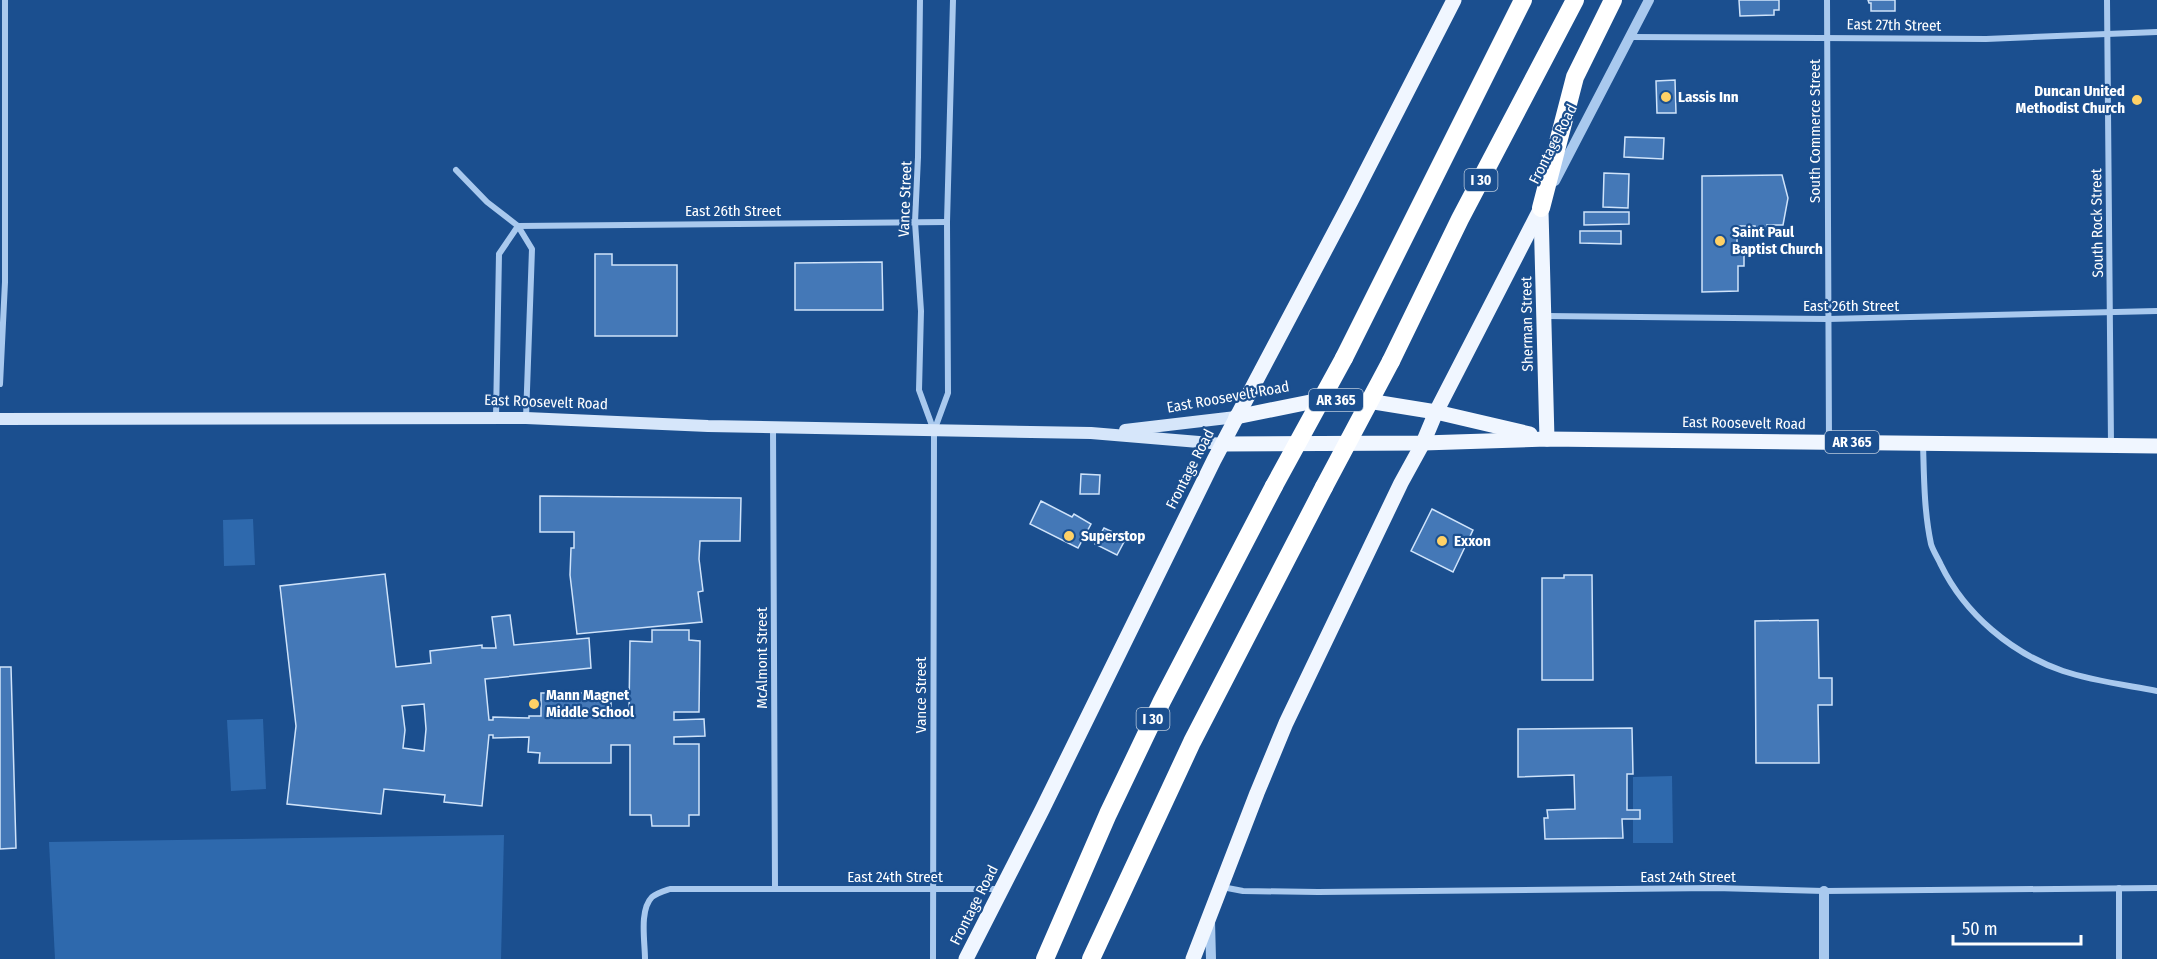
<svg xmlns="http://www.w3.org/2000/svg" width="2157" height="959" font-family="'Fira Sans Condensed',sans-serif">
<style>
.green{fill:#2e69ad}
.building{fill:#4478b7;stroke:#cfe3fa;stroke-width:1.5;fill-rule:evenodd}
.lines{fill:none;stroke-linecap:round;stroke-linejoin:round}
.minor{stroke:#a9c9ee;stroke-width:6}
.tertiary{stroke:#a9c9ee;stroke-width:10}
.secondary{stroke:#d6e6fa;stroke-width:12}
.primary{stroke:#f0f6ff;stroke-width:15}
.motorway{stroke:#fff;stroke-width:18}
.motorway-bridge{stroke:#fff;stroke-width:18}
.poi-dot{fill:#ffd166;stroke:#1b4f8f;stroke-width:2}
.labels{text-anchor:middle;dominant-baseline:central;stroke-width:4.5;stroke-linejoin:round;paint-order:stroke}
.shield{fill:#1b4f8f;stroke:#bbcadd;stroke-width:1.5}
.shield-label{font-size:14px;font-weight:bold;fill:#fff}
.street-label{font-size:15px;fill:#fff;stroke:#1b4f8f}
.poi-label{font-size:15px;font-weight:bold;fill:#fff;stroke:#1b4f8f;text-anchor:start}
</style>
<rect width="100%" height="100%" fill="#1b4f8f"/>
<!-- green -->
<g class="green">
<path d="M253,519L255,565L224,566L223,520Z"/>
<path d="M263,719L266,789L231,791L227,720Z"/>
<path d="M1672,776L1673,843H1633V777Z"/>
<path d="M504,835L501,959H55L49,842Z"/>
</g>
<!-- building -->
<g class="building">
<path d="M1739,0H1779V10H1774V15L1740,16Z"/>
<path d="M1868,0H1895V11H1871V3H1869Z"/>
<path d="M1675,80L1676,113H1657L1656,81Z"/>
<path d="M1625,137L1664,138L1663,159L1624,157Z"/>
<path d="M1604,173L1629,174L1628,208L1603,207Z"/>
<path d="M1782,175L1788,198L1783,225H1767L1768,229L1755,228V226H1737V253H1744V266H1738V291L1702,292V176Z"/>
<path d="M1584,212H1629V224L1584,225Z"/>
<path d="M1580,231H1621V244L1580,243Z"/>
<path d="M595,254H612V265H677V336H595Z"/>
<path d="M882,262L883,310H795V263Z"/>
<path d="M1081,474L1100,475L1099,494H1080Z"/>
<path d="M540,496L741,498L740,541H700L699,559L703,591L698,592L702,622L577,634L570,575L571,548H574V532H540Z"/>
<path d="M1041,501L1072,517L1074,514L1091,524L1078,548L1030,524Z"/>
<path d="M1432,509L1473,530L1453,572L1411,551Z"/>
<path d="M1104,528L1126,538L1117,555L1095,544Z"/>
<path d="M385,574L396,667L431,663L430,651L482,645V648H496L492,617L510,615L514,645L589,638L591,668L485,679L489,720H493V717L529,718V716H541V693H611V710H629L630,641L652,642V630H689V640L700,641L699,712H674V720L704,719L705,736L674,737V744H699V815H689V826H652L651,815H630V745H611V763H539L540,753L528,752L529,737L493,738V735H489L482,806L444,802L445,795L384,789L381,814L287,804L296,726L280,586ZM424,704L426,729L424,751L403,748L405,730L402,706Z"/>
<path d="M1564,575H1592L1593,680H1542V578H1564Z"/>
<path d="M1818,620L1819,678H1832V705H1818L1819,763H1756L1755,621Z"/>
<path d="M0,667H11L16,848L0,849Z"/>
<path d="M1632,728L1633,774H1627V810H1640V819H1622L1623,838L1545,839L1544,818H1548L1547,810L1575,809L1574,775L1518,777V729Z"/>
</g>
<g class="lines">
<!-- minor -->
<g class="minor">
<path d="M920,0L918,157L915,222L921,311L919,390L934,431"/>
<path d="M1827,0L1829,441"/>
<path d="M2107,0L2111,445"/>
<path d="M1631,37L1986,39L2157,32"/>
<path d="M456,170L487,202L518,226L532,249L526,418"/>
<path d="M518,226L947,222"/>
<path d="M1546,316L1828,319L2157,311"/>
<path d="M0,384L5,282V0"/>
<path d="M496,417L499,254L518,226"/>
<path d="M773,427L775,888"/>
<path d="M1923,443C1924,477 1924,511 1931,544C1933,551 1938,558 1941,565C1965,614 2011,653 2063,671C2093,681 2126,685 2157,691"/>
<path d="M1222,887L1243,891L1318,892L1715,888L1824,891L2157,888"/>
<path d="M645,959C645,942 639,910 652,897C657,893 664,891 670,889H1000"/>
<path d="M933,959L934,431L948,393L947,222L953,0"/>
<path d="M2119,959V888"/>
</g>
<!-- tertiary -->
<g class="tertiary">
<path d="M1555,181L1649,0"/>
<path d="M1210,921L1211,959"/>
<path d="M1824,959V891"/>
</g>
<!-- secondary -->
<g class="secondary">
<path d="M0,419L526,418L708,426L1091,433L1223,444"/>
<path d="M1125,430L1236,417"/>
</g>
<!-- primary -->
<g class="primary">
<path d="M1541,211L1547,439"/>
<path d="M1236,417L1315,401H1368L1436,412L1530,434"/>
<path d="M1223,444L1423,443L1547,439L2157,446"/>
<path d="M966,959L1042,810L1214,460L1351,201L1454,0"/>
<path d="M1193,959L1257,793L1286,723L1401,483L1423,443L1436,412L1541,208"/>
</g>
<!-- motorway -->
<g class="motorway">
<path d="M1541,208L1575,77L1613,0"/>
<path d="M1344,358L1523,0"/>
<path d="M1391,361L1460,219L1575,0"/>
<path d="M1045,959L1108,814L1162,701L1274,486"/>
<path d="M1091,959L1192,742L1324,487"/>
</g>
<!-- motorway-bridge -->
<g class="motorway-bridge">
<path d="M1274,486L1344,358"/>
<path d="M1324,487L1391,361"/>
</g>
</g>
<!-- markers -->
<g class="poi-dot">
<circle cx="1666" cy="97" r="6"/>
<circle cx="2137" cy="100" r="6"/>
<circle cx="1720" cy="241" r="6"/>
<circle cx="1069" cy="536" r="6"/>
<circle cx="1442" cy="541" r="6"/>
<circle cx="534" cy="704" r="6"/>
</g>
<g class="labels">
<!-- shield labels -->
<g class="shield">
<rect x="1464.5" y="169" width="33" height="22" rx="4.5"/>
<rect x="1309" y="389" width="54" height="22" rx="4.5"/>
<rect x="1825" y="431" width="54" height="22" rx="4.5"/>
<rect x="1136.5" y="708" width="33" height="22" rx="4.5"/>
</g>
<g class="shield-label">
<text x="1481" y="180">I 30</text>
<text x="1336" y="400">AR 365</text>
<text x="1852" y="442">AR 365</text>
<text x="1153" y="719">I 30</text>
</g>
<!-- street labels -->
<g class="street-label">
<text transform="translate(1894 25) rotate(1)">East 27th Street</text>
<text transform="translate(1815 131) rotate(-90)">South Commerce Street</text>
<text transform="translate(1553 144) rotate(-63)">Frontage Road</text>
<text transform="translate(905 199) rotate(-88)">Vance Street</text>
<text x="733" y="211">East 26th Street</text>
<text transform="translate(2097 223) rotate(-91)">South Rock Street</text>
<text x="1851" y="306">East 26th Street</text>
<text transform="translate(1527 324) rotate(-91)">Sherman Street</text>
<text transform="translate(1228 397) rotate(-10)">East Roosevelt Road</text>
<text transform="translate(546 402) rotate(2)">East Roosevelt Road</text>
<text transform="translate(1744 423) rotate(1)">East Roosevelt Road</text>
<text transform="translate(1190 469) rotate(-63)">Frontage Road</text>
<text transform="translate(762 658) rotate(-90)">McAlmont Street</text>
<text transform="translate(921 695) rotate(-90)">Vance Street</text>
<text x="895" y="877">East 24th Street</text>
<text x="1688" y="877">East 24th Street</text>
<text transform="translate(974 905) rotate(-63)">Frontage Road</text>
</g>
<!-- poi labels -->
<g class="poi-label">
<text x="2125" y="91" text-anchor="end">Duncan United<tspan x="2125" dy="17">Methodist Church</tspan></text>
<text x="1678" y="97">Lassis Inn</text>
<text x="1732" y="232">Saint Paul<tspan x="1732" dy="17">Baptist Church</tspan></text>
<text x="1081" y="536">Superstop</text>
<text x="1454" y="541">Exxon</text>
<text x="546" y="695">Mann Magnet<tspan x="546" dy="17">Middle School</tspan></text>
</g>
</g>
<!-- scale -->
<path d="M1953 935v9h128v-9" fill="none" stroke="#ffffff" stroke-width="3"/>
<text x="1962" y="935" font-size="18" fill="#ffffff" stroke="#1b4f8f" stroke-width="4.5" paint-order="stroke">50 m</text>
</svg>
